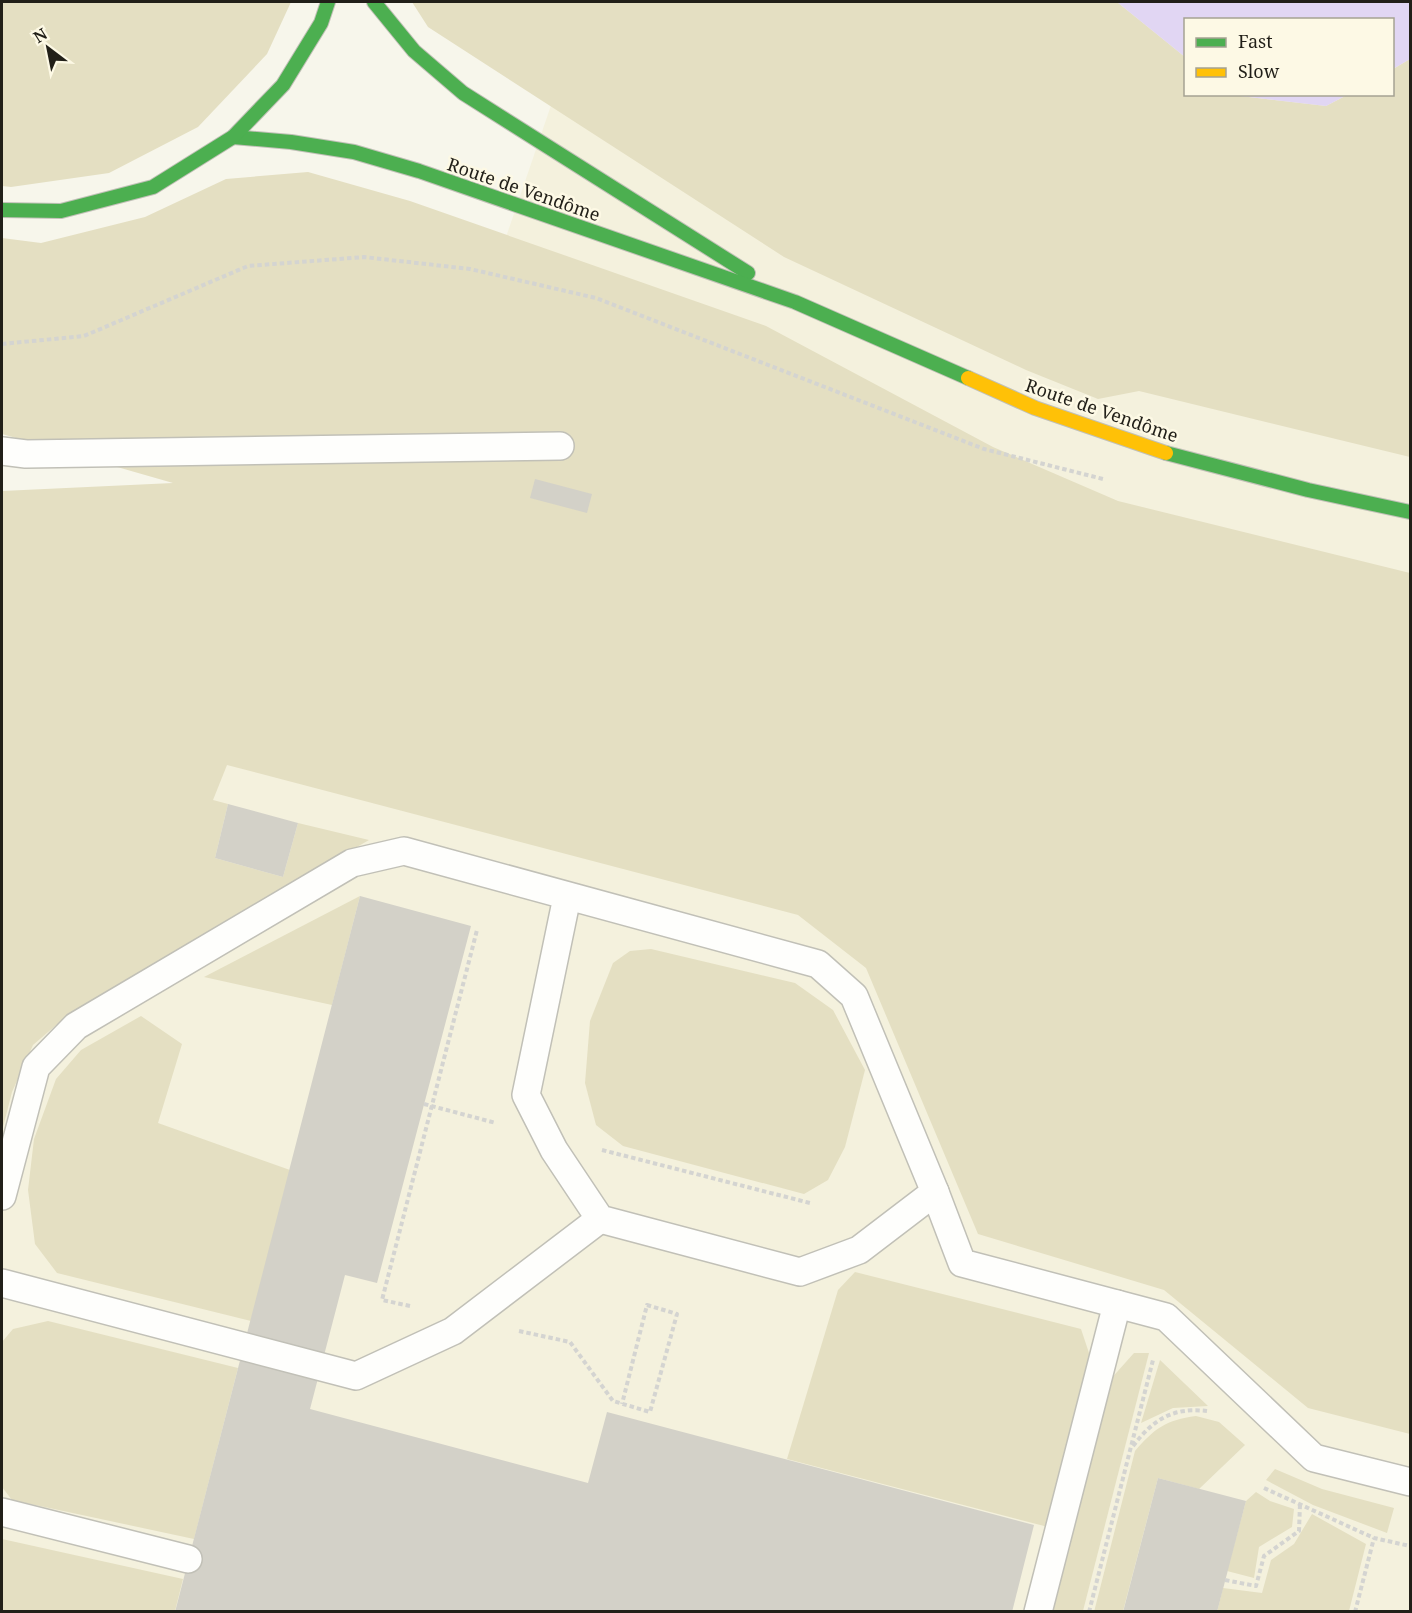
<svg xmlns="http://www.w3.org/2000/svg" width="1412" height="1613" font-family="'Noto Serif',serif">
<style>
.built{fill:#f4f1dd;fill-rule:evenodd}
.green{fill:#e4dfc2}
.water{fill:#e1d6f3}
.building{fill:#d3d1c8}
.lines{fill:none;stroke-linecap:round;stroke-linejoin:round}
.lane-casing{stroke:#c1c0b7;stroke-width:30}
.fast-casing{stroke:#c1c0b7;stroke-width:16}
.slow-casing{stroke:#c1c0b7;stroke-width:16}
.path{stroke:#d4d4d1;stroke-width:4;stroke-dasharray:4.5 3;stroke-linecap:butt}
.lane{stroke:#fefefc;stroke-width:27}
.fast{stroke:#4caf50;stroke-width:14}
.slow{stroke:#ffc107;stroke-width:14}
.labels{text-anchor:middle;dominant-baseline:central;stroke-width:5;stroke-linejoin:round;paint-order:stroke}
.street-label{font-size:18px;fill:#211f18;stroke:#fdf9e5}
</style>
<rect width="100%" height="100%" fill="#f7f6eb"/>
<!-- built -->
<path class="built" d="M584,2H1410V1611L2,1612V939L478,319L586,3ZM1186,20H1392V94H1186Z"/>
<!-- green -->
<g class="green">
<path d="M2,2H291L267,54L198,127L109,173L11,187L2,186Z"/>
<path d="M412,2H1117L1185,57L1186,94L1232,95L1326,106L1347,95L1392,94L1393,69L1410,59V457L1139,391L1098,399L1026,370L784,257L428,27Z"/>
<path d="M308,172L410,201L766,326L993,447L1118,501L1410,573V1434L1308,1408L1164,1290L978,1234L866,968L798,915L227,765L213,800L228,804L215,858L283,877L298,823L369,840L69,1014L33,1045L12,1092L2,1131V491L173,483L2,434V238L41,243L145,217L226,179Z"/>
<path d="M360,896L332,1005L204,977Z"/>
<path d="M651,949L795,983L833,1010L865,1070L845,1147L828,1180L804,1194L623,1146L596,1125L585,1083L590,1021L613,963L630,951Z"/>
<path d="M141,1016L182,1044L158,1123L290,1170L251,1321L57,1273L35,1244L28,1190L34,1139L56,1079L81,1050Z"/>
<path d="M855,1272L1081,1329L1090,1356L1048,1527L787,1459L838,1290Z"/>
<path d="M48,1321L238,1368L194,1539L12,1500L2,1487V1342L13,1329Z"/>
<path d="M1134,1353H1149L1083,1611L1050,1612L1109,1381Z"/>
<path d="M1160,1360L1208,1406L1173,1408L1141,1423Z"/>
<path d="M1196,1416L1219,1422L1245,1445L1199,1489L1158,1478L1123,1611L1094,1612L1135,1451C1155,1428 1166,1420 1196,1416Z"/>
<path d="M1275,1469L1322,1489L1394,1508L1387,1533L1313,1505L1266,1480Z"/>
<path d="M1256,1492L1270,1501L1294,1509L1292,1527L1259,1547L1254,1578L1227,1571L1246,1501Z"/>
<path d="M1312,1514L1366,1544L1349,1611L1217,1612L1223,1588L1262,1593L1271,1560L1294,1544Z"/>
<path d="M2,1539L183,1579L175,1611H2Z"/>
</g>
<!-- water -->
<g class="water">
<path d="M1117,2H1410V59L1393,69L1392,20H1186L1185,57Z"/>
<path d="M1232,95H1347L1326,106Z"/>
</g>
<!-- building -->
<g class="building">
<path d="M535,479L592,494L587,513L530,498Z"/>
<path d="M228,804L298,823L283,877L215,858Z"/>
<path d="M360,896L471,926L377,1283L345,1275L310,1409L588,1483L607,1412L1034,1525L1012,1612H175Z"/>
<path d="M1158,1478L1246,1501L1217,1612H1123Z"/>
</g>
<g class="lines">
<!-- lane casing -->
<g class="lane-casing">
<g id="lane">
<path d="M2,451L26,454L560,446"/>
<path d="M935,1192L962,1263L1166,1317L1314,1458L1410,1482"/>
<path d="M2,1196L36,1067L76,1026L352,863L404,851L818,964L854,996L935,1192L859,1250L800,1272L600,1219L554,1150L526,1095L567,897"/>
<path d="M2,1283L356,1376L453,1331L600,1219"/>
<path d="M2,1512L188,1559"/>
<path d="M1038,1612L1117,1304"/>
</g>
</g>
<!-- fast casing -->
<g class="fast-casing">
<g id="fast">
<path d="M374,2L414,51L463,93L748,273"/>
<path d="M233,137L291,142L354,152L419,171L795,302L968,378"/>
<path d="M2,210L61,211L153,187L233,137L283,85L321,23L328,2"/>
<path d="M1166,453L1308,490L1410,512"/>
</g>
</g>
<!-- slow casing -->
<g class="slow-casing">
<path id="slow" d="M968,378L1035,408L1166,453"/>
</g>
<!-- path -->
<g class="path">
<path d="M2,344L84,336L248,266L364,257L470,269L596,298L984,449L1103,479"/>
<path d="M424,1104L496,1123"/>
<path d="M602,1150L810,1203"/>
<path d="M410,1306L382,1300L477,930"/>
<path d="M519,1331L570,1342L613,1401L650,1412L677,1314L647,1305L622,1404"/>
<path d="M1133,1446C1153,1420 1172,1407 1207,1411"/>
<path d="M1264,1488L1374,1538L1410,1546"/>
<path d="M1225,1580L1256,1586L1264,1556L1299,1531L1300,1504"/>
<path d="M1089,1612L1153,1360"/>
<path d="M1355,1612L1374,1538"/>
</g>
<!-- lane -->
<use href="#lane" class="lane"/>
<!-- fast -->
<use href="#fast" class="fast"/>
<!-- slow -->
<use href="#slow" class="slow"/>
</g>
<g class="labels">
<!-- street labels -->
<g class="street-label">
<text transform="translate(524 189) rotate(19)">Route de Vendôme</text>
<text transform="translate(1102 410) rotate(19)">Route de Vendôme</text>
</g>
</g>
<!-- border -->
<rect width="1412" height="1613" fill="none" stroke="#211f18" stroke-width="6"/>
<!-- legend -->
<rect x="1184" y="18" width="210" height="78" fill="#fdf9e5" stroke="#a5a293" stroke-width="1.5"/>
<rect x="1196" y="38" width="30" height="9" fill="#4caf50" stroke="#a5a293" stroke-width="1.5"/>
<text x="1238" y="48" font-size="18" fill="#211f18">Fast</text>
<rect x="1196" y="68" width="30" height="9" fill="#ffc107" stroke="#a5a293" stroke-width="1.5"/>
<text x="1238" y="78" font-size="18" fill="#211f18">Slow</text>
<!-- north arrow -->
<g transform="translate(48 48) rotate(328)" stroke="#fdf9e5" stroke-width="4.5" paint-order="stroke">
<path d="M0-4.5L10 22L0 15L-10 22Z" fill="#211f18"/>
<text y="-9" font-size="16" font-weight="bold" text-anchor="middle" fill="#211f18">N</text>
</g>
</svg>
